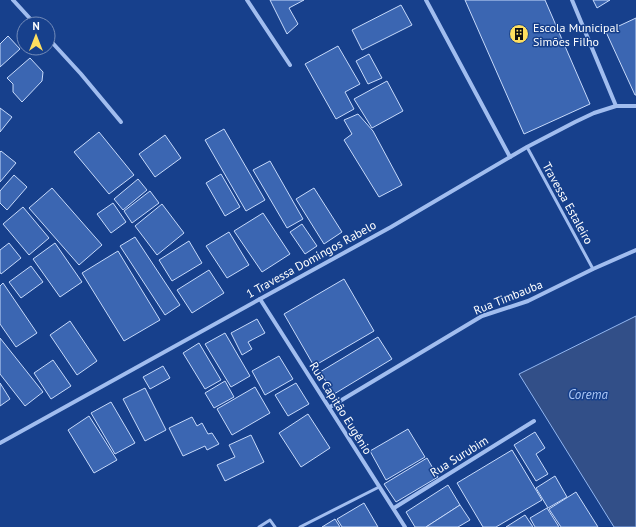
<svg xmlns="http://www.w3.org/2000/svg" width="636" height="527" font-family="'PT Sans',sans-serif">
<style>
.water{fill:#324f88;stroke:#93b7f1}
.building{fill:#3b66b2;stroke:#c7dafb}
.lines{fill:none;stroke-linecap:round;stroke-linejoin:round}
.service{stroke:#a1bdef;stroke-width:3}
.minor{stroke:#a1bdef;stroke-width:4}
.labels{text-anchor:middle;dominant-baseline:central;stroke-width:3;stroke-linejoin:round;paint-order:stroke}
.poi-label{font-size:12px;fill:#fff;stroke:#17408c;text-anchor:start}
.street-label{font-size:12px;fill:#fff;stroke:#17408c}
.water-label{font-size:13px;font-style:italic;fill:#adc8f6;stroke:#17408c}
</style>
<rect width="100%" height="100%" fill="#17408c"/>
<!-- water -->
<path class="water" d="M636,316V527H614L519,374Z"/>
<!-- building -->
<g class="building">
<path d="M270,0H304L289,8L298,24L287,34Z"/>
<path d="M465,0H545L590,104L524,134Z"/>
<path d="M593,0H610L597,8Z"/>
<path d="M401,5L412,25L362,50L352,30Z"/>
<path d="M636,18V95H635L606,32Z"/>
<path d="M8,36L20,49L0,67V44Z"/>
<path d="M338,46L360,84L345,92L354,109L336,119L305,64Z"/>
<path d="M369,54L382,78L368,84L356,61Z"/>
<path d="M30,58L43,72L42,81L22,102L13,92V84L7,78Z"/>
<path d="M387,81L403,111L372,128L354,99Z"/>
<path d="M0,108L12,117L0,132Z"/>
<path d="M358,114L373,131L402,185L379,197L344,140L352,134L344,120Z"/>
<path d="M224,129L265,200L246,211L205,140Z"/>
<path d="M99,132L134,175L109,194L74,152Z"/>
<path d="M165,135L181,158L155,177L139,154Z"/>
<path d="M1,151L16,163L0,182V152Z"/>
<path d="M270,161L303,219L287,228L253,170Z"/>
<path d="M221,174L240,207L225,216L206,183Z"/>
<path d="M14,175L27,187L7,210L0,203V191Z"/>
<path d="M138,179L147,190L123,210L114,199Z"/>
<path d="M52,188L102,245L79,265L29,208Z"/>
<path d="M314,188L342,232L324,244L296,199Z"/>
<path d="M150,191L159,203L132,223L124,211Z"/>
<path d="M113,203L126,222L111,233L97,214Z"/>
<path d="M162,204L184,233L157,255L135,226Z"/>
<path d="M23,207L49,238L29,255L3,224Z"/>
<path d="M263,213L290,254L262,272L234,231Z"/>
<path d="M302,224L317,246L305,254L290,232Z"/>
<path d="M229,232L249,265L227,278L206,246Z"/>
<path d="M135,237L180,305L165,315L120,246Z"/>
<path d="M189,241L202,263L172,281L159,260Z"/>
<path d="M9,243L21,258L1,274L0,272V250Z"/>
<path d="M55,243L82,282L60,297L33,259Z"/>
<path d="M118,251L160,320L124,341L82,273Z"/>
<path d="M31,266L43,282L21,298L9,282Z"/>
<path d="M209,270L224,293L192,313L177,290Z"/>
<path d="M344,279L374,331L314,366L284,314Z"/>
<path d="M3,283L37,333L16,347L0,324V286Z"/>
<path d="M257,319L265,333L248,342L252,349L242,355L231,333Z"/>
<path d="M70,321L97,361L77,375L50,335Z"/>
<path d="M225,333L250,376L231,387L205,344Z"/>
<path d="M378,337L392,359L334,394L320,372Z"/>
<path d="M0,338L43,392L25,406L0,374Z"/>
<path d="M199,343L221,380L205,389L183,353Z"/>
<path d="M279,356L293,379L265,395L252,371Z"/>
<path d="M53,360L71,386L51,399L34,373Z"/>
<path d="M163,366L170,378L150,389L143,377Z"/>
<path d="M225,381L234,397L214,408L205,393Z"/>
<path d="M0,383L10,399L0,406Z"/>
<path d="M296,383L309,404L288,416L275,395Z"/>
<path d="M255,387L270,413L232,435L217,409Z"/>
<path d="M145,388L166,430L145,441L123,399Z"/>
<path d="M111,402L135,443L115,454L91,413Z"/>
<path d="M308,414L330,448L301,467L279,433Z"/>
<path d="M89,416L117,460L94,473L68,430Z"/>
<path d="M192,417L197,426L202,423L208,434L212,433L219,444L207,450L205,446L183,456L169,428Z"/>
<path d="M408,429L425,457L386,480L370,451Z"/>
<path d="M535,432L545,448L536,454L548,474L536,481L514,445Z"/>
<path d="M251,435L264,462L225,481L217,465L235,457L229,445Z"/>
<path d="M512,450L542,500L496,527H483L457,483Z"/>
<path d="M427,458L438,477L396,502L384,484Z"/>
<path d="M555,476L567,497L548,508L536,488Z"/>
<path d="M448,485L460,505L426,527H415L406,512Z"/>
<path d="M576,492L598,527H561L549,509Z"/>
<path d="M364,503L378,527H342L337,519Z"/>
<path d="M460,505L470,520L458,527H426Z"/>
<path d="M547,508L559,527H535L530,518Z"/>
<path d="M525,515L533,527H506Z"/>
<path d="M335,519L340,527H322Z"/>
</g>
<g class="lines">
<!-- service -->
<g class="service">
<path d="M527,147L593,269"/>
<path d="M259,527L270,520L275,527"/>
<path d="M300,527L379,487"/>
</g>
<!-- minor -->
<g class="minor">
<path d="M13,0L35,24"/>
<path d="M247,0L290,65"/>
<path d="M426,0L510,157"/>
<path d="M572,0L616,106"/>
<path d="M48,38L81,74L121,122"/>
<path d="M260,299L405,527"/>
<path d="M330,407L482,316L528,301L593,269L636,250"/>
<path d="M0,443L260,299L391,227L527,147L575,122L594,113L616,106H636"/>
<path d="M394,508L534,421"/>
</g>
</g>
<!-- icons -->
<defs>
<g id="building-disc" transform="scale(1)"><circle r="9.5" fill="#ffdf5f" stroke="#17408c"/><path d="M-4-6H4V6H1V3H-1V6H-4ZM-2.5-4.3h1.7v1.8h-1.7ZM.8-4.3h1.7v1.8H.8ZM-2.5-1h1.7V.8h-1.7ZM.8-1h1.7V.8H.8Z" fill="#111"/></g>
</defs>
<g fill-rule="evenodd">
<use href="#building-disc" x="519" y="34"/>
</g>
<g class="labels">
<!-- poi labels -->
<g class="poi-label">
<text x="533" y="27">Escola Municipal<tspan x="533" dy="14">Simões Filho</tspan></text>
</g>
<!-- street labels -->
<g class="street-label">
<text transform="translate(568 203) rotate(61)">Travessa Estaleiro</text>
<text transform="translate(311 259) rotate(-29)">1 Travessa Domingos Rabelo</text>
<text transform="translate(508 297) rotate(-22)">Rua Timbauba</text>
<text transform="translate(341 408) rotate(58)">Rua Capitão Eugênio</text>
<text transform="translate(459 456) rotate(-32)">Rua Surubim</text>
</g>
<!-- water labels -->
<g class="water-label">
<text x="588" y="394">Corema</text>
</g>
</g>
<!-- north arrow -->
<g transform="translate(36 36)"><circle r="19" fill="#17408c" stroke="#748cba"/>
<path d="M0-3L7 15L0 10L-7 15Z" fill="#ffdf5f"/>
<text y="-6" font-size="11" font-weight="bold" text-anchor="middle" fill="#ffffff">N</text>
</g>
</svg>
